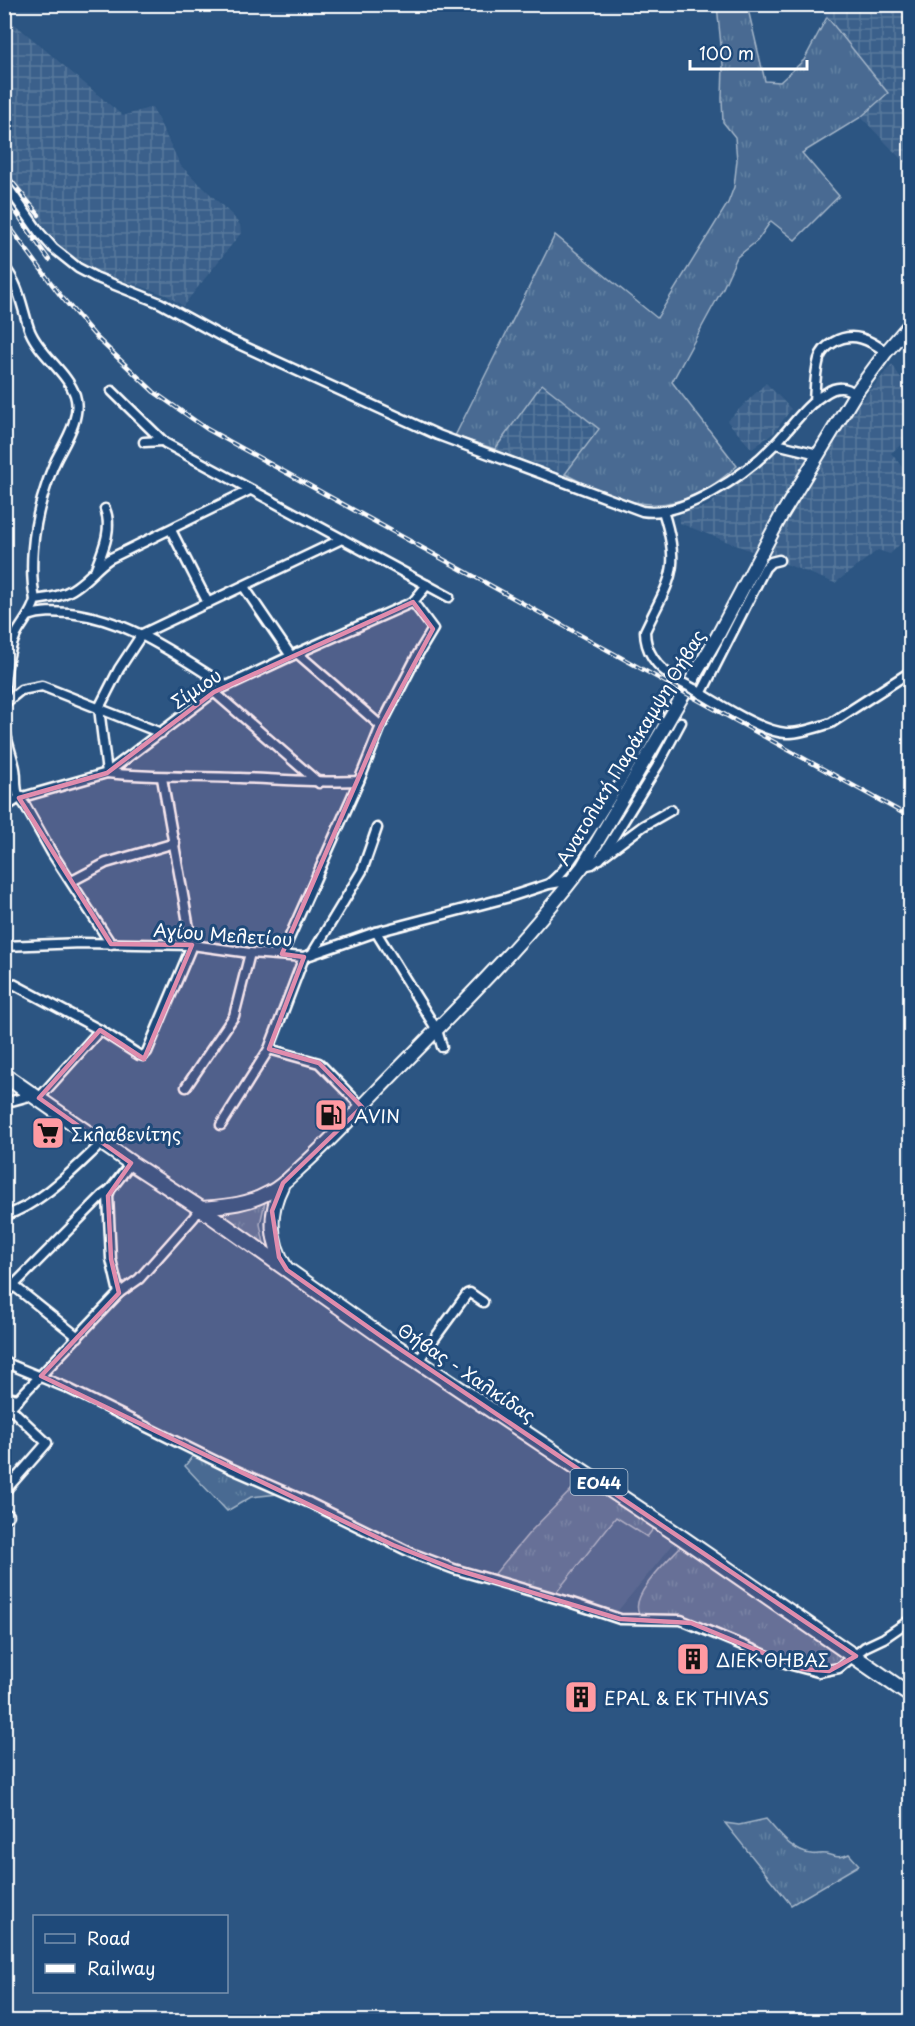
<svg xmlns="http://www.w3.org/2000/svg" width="915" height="2026" font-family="'Playpen Sans',sans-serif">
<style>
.built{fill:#3b618b}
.industrial{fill:url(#industrial-grid)}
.grass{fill:url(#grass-tufts);stroke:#a4b5c8;stroke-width:1.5}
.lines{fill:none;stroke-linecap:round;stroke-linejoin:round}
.minor-casing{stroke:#fff;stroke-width:13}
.secondary-casing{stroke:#fff;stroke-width:16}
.primary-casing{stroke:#fff;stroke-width:18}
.minor{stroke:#1f4a7a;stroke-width:8}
.secondary{stroke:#1f4a7a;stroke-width:12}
.primary{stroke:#1f4a7a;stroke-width:14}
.rail-casing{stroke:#fff;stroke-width:4.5}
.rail{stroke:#1f4a7a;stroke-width:2;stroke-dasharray:7;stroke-linecap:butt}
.minor-bridge-casing{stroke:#fff;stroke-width:13;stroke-linecap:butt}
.minor-bridge{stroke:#1f4a7a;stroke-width:8}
.marked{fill:#e08cad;fill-opacity:0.2;stroke:#e08cad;stroke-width:4.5;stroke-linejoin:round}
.labels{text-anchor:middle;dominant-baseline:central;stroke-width:6;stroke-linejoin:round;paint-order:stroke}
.shield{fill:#1f4a7a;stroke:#bcc9d7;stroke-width:1.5}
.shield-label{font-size:16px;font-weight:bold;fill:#fff}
.street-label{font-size:18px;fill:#fff;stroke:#1f4a7a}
.poi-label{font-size:18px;fill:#fff;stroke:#1f4a7a;text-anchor:start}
</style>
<defs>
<pattern id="industrial-grid" width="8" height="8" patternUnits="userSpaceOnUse" patternTransform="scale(1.5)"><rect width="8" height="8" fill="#3b618b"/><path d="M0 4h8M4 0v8" fill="none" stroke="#58799c"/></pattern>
<pattern id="grass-tufts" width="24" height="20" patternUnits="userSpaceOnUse" patternTransform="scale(1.5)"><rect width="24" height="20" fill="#486b92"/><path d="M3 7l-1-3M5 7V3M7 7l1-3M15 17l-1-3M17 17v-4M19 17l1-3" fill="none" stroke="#6381a2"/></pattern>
</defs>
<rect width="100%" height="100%" fill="#2c5582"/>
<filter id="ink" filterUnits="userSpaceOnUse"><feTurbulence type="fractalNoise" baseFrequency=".0167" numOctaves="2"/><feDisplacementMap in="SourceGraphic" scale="12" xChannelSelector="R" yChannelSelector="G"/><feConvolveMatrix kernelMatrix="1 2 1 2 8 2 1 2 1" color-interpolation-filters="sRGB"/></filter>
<g filter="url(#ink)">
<!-- built -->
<path class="built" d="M617,1517L647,1537L654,1528L675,1542L616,1613L556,1593Z"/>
<!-- industrial -->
<g class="industrial">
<path d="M817,5H910V168L861,117L888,92Z"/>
<path d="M4,15L123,116L152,107L181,166L232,215L240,225L241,233L183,306L166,295L95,271L69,253L52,237L5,172Z"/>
<path d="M892,364L910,393V437L891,453L910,477V534L890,554L878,550L835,583L679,523V517L683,512L707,506L764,461L777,447L821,463L852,413Z"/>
<path d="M766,383L791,409L774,433L752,449L727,421Z"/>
<path d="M541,384L600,429L565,474L495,449Z"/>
</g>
<!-- grass -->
<g class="grass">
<path d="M717,5H747L765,81L780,82L804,60L827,17L888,93L861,117L802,153L839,196L795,240L771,221L757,241L737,257L723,288L672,382L737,466C675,521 634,510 565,474L599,429L542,384L495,449L455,436L555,235L657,318L728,203L734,187L737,160L735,137L723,122L722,99L723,65Z"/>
<path d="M266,1198L260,1224L265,1248L214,1211L240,1209Z"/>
<path d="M194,1454L278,1494L251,1497L227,1511L185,1466Z"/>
<path d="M583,1478L654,1528L647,1537L616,1517L556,1593L493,1576L530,1532Z"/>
<path d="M681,1546L846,1656C834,1667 822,1668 806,1666L696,1620L639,1613C629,1596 669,1559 681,1546Z"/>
<path d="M766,1819C778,1832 792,1852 811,1854C816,1855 821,1853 826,1854C835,1856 840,1859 849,1854L859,1865L791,1905L725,1823L739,1825Z"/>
</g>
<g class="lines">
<!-- minor casing -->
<g class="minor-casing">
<g id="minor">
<path d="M4,182L39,232L53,248L78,268L95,277L160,303L219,335L438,435L642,511C684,518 746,474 774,445C791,428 805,405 826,393C836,386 846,386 855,394"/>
<path d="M4,267C20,285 22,310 30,331C40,355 67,372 75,395C82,417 65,442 56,460C50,472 46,486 42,499C33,530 29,568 35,600C32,614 21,624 15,637C5,660 5,684 4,708"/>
<path d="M112,391L165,443L342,539"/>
<path d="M814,402C815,388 815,373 819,359C821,351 827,346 834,342C853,331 870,340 886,352"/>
<path d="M144,442L162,441"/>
<path d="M776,444L818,454"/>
<path d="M663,511C682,571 670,578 645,631C645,653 659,669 677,680"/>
<path d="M171,530L208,603"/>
<path d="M96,568C103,550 113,528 105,509"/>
<path d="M244,587L291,656"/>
<path d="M35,600C50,598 64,596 76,587C88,579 97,567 109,559L250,490"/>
<path d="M413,602L433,629L418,654L381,726L359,781C319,783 280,779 240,778C196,776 152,778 107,773L99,708L119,669L142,634L342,539L449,597"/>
<path d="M413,602L427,585"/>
<path d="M28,616C42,611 55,612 69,613C129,619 176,655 226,686"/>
<path d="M297,653L381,726"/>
<path d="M694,689C715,702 762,732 786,733C798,734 819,727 831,723L910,672"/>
<path d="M214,692L319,783"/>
<path d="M701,694L765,568L771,562L779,560"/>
<path d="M5,703L21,690L42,686L161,733"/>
<path d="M4,721C5,737 10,749 14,764C19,781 11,789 25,805L52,853L111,944"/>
<path d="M4,808L19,798L107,773L214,692L291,656L413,602"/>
<path d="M600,859L658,765L681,722"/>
<path d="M583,866L592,864L643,826L671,810"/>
<path d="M72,881L106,863L175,843"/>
<path d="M550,883C565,871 574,856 584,840C611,800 635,758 658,715"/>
<path d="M376,932L437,1030L442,1047"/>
<path d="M4,946L82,943L192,945L250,953L304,957L376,932L506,898L549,884L572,880"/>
<path d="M282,954L359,781"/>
<path d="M312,954L362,871L377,828"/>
<path d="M4,979L100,1030L139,1055L143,1056L147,1052L192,945L162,778"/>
<path d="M269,1049L319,1063L362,1107"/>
<path d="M186,1087L234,1016L250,953"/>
<path d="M39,1098L100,1030"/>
<path d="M4,1103L33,1095"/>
<path d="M221,1125L269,1049L304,957"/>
<path d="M4,1216C43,1203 73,1170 102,1143"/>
<path d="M4,1278L78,1337"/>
<path d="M119,1293L111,1259L108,1196L110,1190L131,1163"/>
<path d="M4,1295L102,1196L110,1190"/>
<path d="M418,1361L467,1294L470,1293L483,1302"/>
<path d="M4,1362L65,1387L230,1468L310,1503L414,1554L454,1569L566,1601L620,1619L681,1620L788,1664L818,1672L839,1668L865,1647L884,1638L910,1620"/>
<path d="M4,1397L19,1399"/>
<path d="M4,1414L119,1293L139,1279L194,1217L200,1208"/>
<path d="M4,1492L47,1443L10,1408"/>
<path d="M4,1518L9,1515"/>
</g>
</g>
<!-- secondary casing -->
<g class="secondary-casing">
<g id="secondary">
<path d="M282,1186C267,1215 270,1242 287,1269"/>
<path d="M200,1208C225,1206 247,1205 270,1192C282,1186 292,1175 302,1166C328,1143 352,1117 376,1092C447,1018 521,948 583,866L717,637L781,516L855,394L886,352L910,324"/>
</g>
</g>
<!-- primary casing -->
<g class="primary-casing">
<path id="primary" d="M4,1075L131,1163L200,1208L385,1339L681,1537L910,1695"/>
</g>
<!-- minor -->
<use href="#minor" class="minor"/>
<!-- secondary -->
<use href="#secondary" class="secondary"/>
<!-- primary -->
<use href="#primary" class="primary"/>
<!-- rail casing -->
<g class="rail-casing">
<g id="rail">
<path d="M4,172L39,215"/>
<path d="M4,195L49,260"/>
<path d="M4,219L60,295L96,337L154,392L207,429L910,817"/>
</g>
</g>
<!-- rail -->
<use href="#rail" class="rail"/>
<!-- minor-bridge casing -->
<g class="minor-bridge-casing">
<path id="minor-bridge" d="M677,680L694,689"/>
</g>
<!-- minor-bridge -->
<use href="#minor-bridge" class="minor-bridge"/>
</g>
</g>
<!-- marked area -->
<path class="marked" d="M413,602L433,629L381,726L282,954L304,957L269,1049L319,1063L362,1107L283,1183L272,1211L279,1257L287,1270L385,1339L856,1656L829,1671L802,1669L691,1623L620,1619L454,1569L393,1545L41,1376L119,1293L111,1259L108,1196L131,1163L39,1098L100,1030L144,1059L192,945L111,944L19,798L107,773L214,692Z"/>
<!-- icons -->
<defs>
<g id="fuel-square" transform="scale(1.725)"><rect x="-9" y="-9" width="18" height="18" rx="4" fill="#ff9aa2" stroke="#1f4a7a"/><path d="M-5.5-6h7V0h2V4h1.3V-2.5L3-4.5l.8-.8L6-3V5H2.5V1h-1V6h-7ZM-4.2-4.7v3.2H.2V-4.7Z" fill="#111"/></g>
<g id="supermarket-square" transform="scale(1.725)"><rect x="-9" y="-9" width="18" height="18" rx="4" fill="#ff9aa2" stroke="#1f4a7a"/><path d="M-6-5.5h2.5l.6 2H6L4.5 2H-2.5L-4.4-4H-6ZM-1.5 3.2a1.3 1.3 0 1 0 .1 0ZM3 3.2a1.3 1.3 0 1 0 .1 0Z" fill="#111"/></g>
<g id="building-square" transform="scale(1.725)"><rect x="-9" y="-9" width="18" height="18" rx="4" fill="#ff9aa2" stroke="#1f4a7a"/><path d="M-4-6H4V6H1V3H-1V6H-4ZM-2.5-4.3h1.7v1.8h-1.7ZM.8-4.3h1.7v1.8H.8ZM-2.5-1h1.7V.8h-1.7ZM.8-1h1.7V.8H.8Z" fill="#111"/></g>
</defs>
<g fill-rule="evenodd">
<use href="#fuel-square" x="331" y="1115"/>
<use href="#supermarket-square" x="48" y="1133"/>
<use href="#building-square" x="693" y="1659"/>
<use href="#building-square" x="581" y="1697"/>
</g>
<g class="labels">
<!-- shield labels -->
<rect class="shield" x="570.5" y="1469" width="57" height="26" rx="4.5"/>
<g class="shield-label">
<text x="599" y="1482">ΕΟ44</text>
</g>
<!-- street labels -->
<g class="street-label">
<text transform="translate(196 688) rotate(-34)">Σίμιου</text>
<text transform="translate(630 747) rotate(-59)">Ανατολική Παράκαμψη Θήβας</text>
<text transform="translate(223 934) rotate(4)">Αγίου Μελετίου</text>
<text transform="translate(467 1372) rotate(34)">Θήβας - Χαλκίδας</text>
</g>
<!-- poi labels -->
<g class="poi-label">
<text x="354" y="1115">AVIN</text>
<text x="71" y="1133">Σκλαβενίτης</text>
<text x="716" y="1659">ΔΙΕΚ ΘΗΒΑΣ</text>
<text x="604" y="1697">EPAL &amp; EK THIVAS</text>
</g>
</g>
<!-- margin -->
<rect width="915" height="2026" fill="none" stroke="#1f4a7a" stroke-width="24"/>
<rect x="12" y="12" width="891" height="2002" fill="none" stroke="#fff" stroke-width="2" filter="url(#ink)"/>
<!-- legend -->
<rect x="33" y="1915" width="195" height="78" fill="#1f4a7a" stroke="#7992af" stroke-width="1.5"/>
<rect x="45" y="1934" width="30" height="9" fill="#1f4a7a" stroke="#7992af" stroke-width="1.5"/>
<text x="87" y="1945" font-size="18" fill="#ffffff">Road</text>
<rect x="45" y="1964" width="30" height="9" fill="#ffffff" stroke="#7992af" stroke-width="1.5"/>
<text x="87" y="1975" font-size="18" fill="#ffffff">Railway</text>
<!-- scale -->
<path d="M690 60v9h117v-9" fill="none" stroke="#ffffff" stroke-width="3"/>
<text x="699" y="60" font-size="18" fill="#ffffff" stroke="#1f4a7a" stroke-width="4.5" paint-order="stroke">100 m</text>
</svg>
